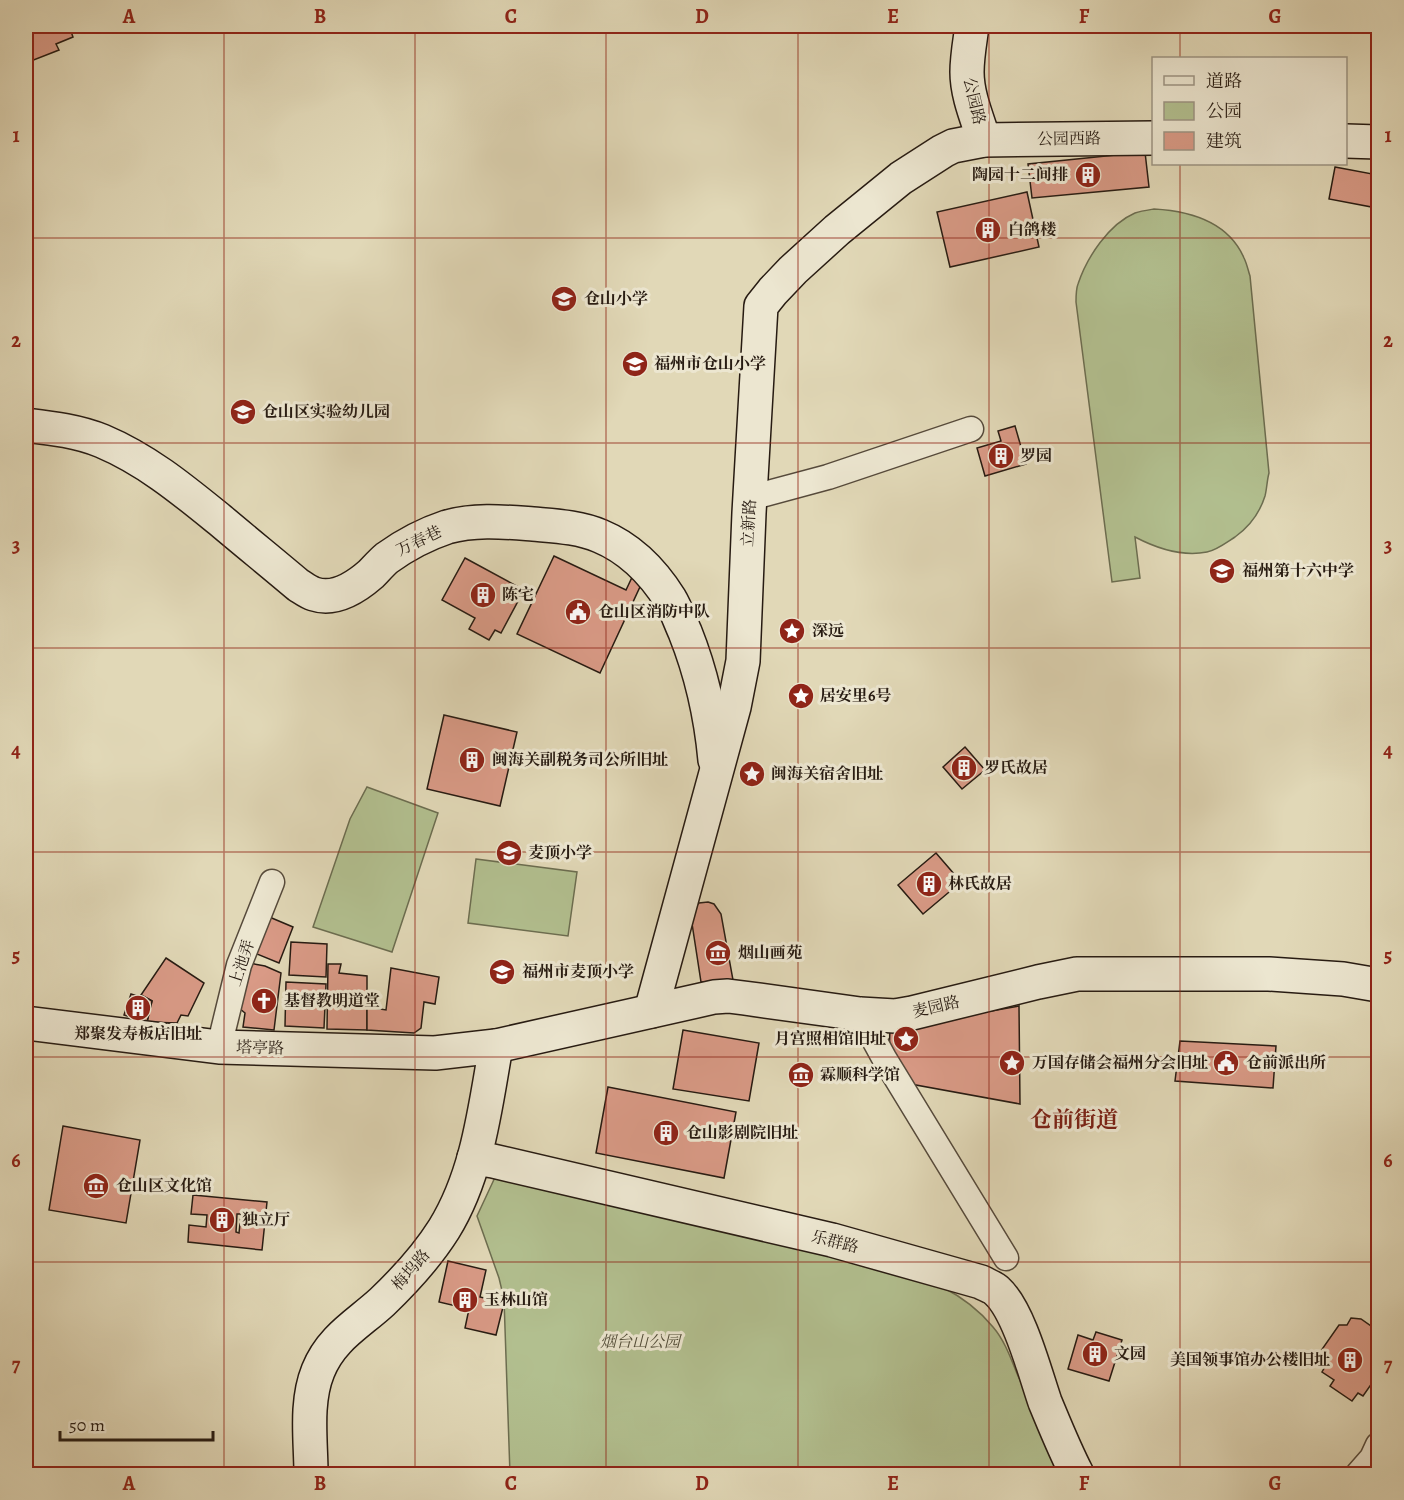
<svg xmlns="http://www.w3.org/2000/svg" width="1404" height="1500" font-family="Alegreya,'Noto Serif SC',serif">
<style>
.green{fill:#b2bf8f;stroke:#6c6d50;stroke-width:1.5}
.building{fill:#d99a86;stroke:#271b12;stroke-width:1.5;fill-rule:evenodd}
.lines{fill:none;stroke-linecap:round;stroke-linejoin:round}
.street-casing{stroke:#564a3b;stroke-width:27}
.secondary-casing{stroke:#271b12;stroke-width:36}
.street{stroke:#ece6d0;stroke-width:24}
.secondary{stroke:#ece6d0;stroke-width:33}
.grid{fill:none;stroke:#8f2418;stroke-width:1.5;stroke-opacity:0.55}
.labels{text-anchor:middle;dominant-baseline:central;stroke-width:6;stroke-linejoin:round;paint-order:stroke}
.street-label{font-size:16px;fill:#271b12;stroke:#ece6d0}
.poi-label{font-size:16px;font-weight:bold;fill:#271b12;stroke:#ece6d0;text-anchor:start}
.park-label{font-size:16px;font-style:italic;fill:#514c38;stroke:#ece6d0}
.district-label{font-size:22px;font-weight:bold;fill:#7a1f14;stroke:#ece6d0}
.neatline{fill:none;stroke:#8f2418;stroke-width:2}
.grid-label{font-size:20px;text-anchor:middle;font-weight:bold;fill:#8f2418}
</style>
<rect width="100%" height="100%" fill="#e1d8b7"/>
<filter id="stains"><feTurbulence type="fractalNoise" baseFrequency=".00333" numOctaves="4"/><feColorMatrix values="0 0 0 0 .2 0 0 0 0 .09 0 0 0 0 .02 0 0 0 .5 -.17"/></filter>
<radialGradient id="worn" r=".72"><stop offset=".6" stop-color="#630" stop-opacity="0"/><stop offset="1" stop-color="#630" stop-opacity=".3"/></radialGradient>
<!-- green -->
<g class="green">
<path d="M1154,209C1190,211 1228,221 1244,258C1247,264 1248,270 1250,276L1269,473C1267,480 1267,488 1265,496C1260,512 1249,527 1235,537C1227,542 1217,550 1207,552C1182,557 1156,548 1135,537L1140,578L1112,582L1076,302C1076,296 1076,289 1078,284C1087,257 1109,224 1135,213C1141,211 1148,210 1154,209Z"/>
<path d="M367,787L438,813L392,952L313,927L350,819Z"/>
<path d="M476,859L577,872L568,936L468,923Z"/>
<path d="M497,1173L701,1219L942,1287C962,1297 979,1310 993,1327C1005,1341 1011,1359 1018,1376C1033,1408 1045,1441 1058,1474H510L504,1299L499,1278L477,1216Z"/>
</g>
<!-- building -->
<g class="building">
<path d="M26,26H69L73,37L56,44L59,50L26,63Z"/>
<path d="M1145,152L1149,187L1032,198L1028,164Z"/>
<path d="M1335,167L1378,175V201L1377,208L1329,199Z"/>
<path d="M1027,192L1039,247L950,267L937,212Z"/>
<path d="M1015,426L1026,464L985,476L977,448L1001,441L998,431Z"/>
<path d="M554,556L626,590L635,571L645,576L600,673L517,634Z"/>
<path d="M465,558L524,590L501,633L495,630L489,640L469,629L475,618L442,600Z"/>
<path d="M444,715L517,732L500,806L427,789Z"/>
<path d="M965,747L985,770L962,789L943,767Z"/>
<path d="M936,853L961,882L923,914L898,885Z"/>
<path d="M708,902L714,904L721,914L733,980L701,982L691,917L695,907L699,903Z"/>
<path d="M267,916L293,927L279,963L252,952Z"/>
<path d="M291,942L327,944L326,977L289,975Z"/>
<path d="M166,958L204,983L188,1016L181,1015L177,1023L147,1022L152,1001L141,995Z"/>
<path d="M249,963L265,966L281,973L274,1030L243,1027L245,1013L239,1008Z"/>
<path d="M328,964H341L339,973L367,976V1030L327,1029Z"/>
<path d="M391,968L439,977L435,1004L424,1002L421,1028L414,1033L367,1030V1007L386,1010Z"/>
<path d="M286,982L326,984L324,1028L285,1026Z"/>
<path d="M131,994L140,997L141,995L152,1001L147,1022L124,1015Z"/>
<path d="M1019,1006L1020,1104L905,1083L889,1056L890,1029Z"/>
<path d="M683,1030L759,1043L749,1101L673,1089Z"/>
<path d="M1180,1041L1276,1046L1273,1088L1175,1081Z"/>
<path d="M608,1087L736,1112L724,1178L596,1153Z"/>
<path d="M63,1126L140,1140L126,1223L49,1210Z"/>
<path d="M193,1195L267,1202L262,1250L188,1242L189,1225L206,1227L207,1215L191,1214ZM237,1214H241L239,1233L236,1232Z"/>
<path d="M448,1261L486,1270L480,1297L504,1303L496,1335L465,1328L469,1309L439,1302Z"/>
<path d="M1351,1318L1361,1319L1378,1331V1362L1371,1372L1377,1376L1363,1396L1358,1393L1352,1401L1330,1386L1334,1380L1322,1372L1326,1365L1321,1361L1323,1359L1318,1355L1339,1325H1347Z"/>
<path d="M1096,1332L1122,1340L1109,1381L1068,1369L1078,1335L1093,1340Z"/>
</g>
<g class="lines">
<!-- street casing -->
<g class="street-casing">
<g id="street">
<path d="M750,498L828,477L971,429"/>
<path d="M860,1014L884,1058L1006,1258"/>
<path d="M219,1047L239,965L272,882"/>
<path d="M1358,1474L1372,1458L1378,1445"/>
</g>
</g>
<!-- secondary casing -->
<g class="secondary-casing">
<g id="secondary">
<path d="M972,26C970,41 967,57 967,72C967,95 977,118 984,140"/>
<path d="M1346,141L1378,142"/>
<path d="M26,425C51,428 78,431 102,441C147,460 183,490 220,520C246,542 272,563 298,585C303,588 308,592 314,594C335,601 355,588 371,574C376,569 381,563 387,558C405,545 426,534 447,527C475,519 505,522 533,524C555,526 579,527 600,536C629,548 653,572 670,599C676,609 680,621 685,632C701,672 711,716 715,760"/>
<path d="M651,1011L734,707L743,661L749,513L761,306L773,291L793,270L837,230L901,178L943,151L953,146L984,140L1154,138"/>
<path d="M26,1023L219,1047L435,1053L496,1046L714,997L728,996L744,998L860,1014L895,1016L912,1013L1038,982L1077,974H1269L1343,979L1378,985"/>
<path d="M474,1158L493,1161L832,1240L981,1282C986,1285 993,1287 997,1291C1019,1311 1035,1373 1045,1402C1055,1426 1065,1451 1077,1474"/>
<path d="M311,1474C311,1441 305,1403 318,1371C331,1338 358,1324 382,1302C405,1280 427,1256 444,1229C478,1174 485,1108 496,1046"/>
</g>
</g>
<!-- street -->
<use href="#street" class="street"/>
<!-- secondary -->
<use href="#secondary" class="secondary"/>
</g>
<!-- grid -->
<path class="grid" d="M224,26V1474M415,26V1474M606,26V1474M798,26V1474M989,26V1474M1180,26V58M1180,164V1474M26,238H1378M26,443H1378M26,648H1378M26,852H1378M26,1057H1378M26,1262H1378"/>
<!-- icons -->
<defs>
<g id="building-disc" transform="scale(1.35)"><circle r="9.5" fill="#8f2418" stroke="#ece6d0"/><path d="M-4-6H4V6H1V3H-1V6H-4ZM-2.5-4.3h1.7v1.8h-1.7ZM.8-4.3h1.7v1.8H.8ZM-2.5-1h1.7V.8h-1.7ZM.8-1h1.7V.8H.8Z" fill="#fff"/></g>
<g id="school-disc" transform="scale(1.35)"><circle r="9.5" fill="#8f2418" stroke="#ece6d0"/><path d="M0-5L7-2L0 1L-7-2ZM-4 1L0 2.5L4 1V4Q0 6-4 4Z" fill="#fff"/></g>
<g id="civic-disc" transform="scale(1.35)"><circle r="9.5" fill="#8f2418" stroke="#ece6d0"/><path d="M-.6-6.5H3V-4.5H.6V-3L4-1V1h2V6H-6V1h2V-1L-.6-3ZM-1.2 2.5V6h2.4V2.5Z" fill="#fff"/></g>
<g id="sight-disc" transform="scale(1.35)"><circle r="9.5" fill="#8f2418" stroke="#ece6d0"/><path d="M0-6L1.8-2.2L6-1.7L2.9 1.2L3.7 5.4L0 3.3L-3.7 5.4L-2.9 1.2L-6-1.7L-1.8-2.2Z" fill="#fff"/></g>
<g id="museum-disc" transform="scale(1.35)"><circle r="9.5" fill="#8f2418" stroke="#ece6d0"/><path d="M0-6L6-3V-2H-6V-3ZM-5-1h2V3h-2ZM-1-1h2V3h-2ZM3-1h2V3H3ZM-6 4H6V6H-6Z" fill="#fff"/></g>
<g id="church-disc" transform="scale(1.35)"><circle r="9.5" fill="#8f2418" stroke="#ece6d0"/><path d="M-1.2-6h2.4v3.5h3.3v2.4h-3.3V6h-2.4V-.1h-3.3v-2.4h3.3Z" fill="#fff"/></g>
</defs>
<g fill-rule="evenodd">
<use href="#building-disc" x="1088" y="175"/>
<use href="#building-disc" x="988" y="230"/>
<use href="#school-disc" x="564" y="299"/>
<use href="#school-disc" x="635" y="364"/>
<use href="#school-disc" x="243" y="412"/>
<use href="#building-disc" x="1001" y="456"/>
<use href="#school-disc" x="1222" y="571"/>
<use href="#building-disc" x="483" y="595"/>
<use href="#civic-disc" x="578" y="612"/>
<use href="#sight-disc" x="792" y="631"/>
<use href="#sight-disc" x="801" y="696"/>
<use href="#building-disc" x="472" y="760"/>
<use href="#building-disc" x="964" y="768"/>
<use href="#sight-disc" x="752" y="774"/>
<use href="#school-disc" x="509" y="853"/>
<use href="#building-disc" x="929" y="884"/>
<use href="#museum-disc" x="718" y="953"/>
<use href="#school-disc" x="502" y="972"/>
<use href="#church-disc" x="264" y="1001"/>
<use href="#building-disc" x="138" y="1008"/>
<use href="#sight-disc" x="906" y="1039"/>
<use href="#sight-disc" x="1012" y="1063"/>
<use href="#civic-disc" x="1226" y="1063"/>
<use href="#museum-disc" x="801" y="1075"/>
<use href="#building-disc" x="666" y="1133"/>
<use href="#museum-disc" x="96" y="1186"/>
<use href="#building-disc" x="222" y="1220"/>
<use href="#building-disc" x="465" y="1300"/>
<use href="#building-disc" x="1095" y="1354"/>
<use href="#building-disc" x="1350" y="1360"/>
</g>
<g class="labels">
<!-- street labels -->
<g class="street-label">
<text transform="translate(974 101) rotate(77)">公园路</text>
<text transform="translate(1069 139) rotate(-1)">公园西路</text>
<text transform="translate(749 523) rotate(-87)">立新路</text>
<text transform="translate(419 541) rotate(-26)">万春巷</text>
<text transform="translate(242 963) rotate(-72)">上池弄</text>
<text transform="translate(936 1007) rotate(-13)">麦园路</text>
<text transform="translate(260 1048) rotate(1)">塔亭路</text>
<text transform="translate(835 1242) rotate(14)">乐群路</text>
<text transform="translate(411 1270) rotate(-49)">梅坞路</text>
</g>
<!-- poi labels -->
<g class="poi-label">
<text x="1068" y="175" text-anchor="end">陶园十二间排</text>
<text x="1008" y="230">白鸽楼</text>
<text x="584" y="299">仓山小学</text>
<text x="654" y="364">福州市仓山小学</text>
<text x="262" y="412">仓山区实验幼儿园</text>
<text x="1020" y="456">罗园</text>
<text x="1242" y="571">福州第十六中学</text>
<text x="502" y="595">陈宅</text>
<text x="598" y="612">仓山区消防中队</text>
<text x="812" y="631">深远</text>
<text x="820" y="696">居安里6号</text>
<text x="492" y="760">闽海关副税务司公所旧址</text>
<text x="984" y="768">罗氏故居</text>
<text x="771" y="774">闽海关宿舍旧址</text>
<text x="528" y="853">麦顶小学</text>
<text x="948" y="884">林氏故居</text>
<text x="738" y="953">烟山画苑</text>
<text x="522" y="972">福州市麦顶小学</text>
<text x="284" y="1001">基督教明道堂</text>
<text x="138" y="1034" text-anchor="middle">郑聚发寿板店旧址</text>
<text x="886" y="1039" text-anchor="end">月宫照相馆旧址</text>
<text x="1032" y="1063">万国存储会福州分会旧址</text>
<text x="1246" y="1063">仓前派出所</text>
<text x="820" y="1075">霖顺科学馆</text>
<text x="686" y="1133">仓山影剧院旧址</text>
<text x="116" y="1186">仓山区文化馆</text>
<text x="242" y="1220">独立厅</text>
<text x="484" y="1300">玉林山馆</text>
<text x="1114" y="1354">文园</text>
<text x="1330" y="1360" text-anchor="end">美国领事馆办公楼旧址</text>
</g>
<!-- park labels -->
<g class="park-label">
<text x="640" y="1342">烟台山公园</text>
</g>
<!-- district labels -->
<g class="district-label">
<text x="1074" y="1120">仓前街道</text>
</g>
</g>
<!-- margin -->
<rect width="1404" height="1500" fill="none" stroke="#e1d8b7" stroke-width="66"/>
<!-- legend -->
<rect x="1152" y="57" width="195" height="108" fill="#ece6d0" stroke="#9d9584" stroke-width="1.5"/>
<rect x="1164" y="76" width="30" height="9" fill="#ece6d0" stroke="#9d9584" stroke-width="1.5"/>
<text x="1206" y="87" font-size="18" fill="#271b12">道路</text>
<rect x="1164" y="102" width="30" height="18" fill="#b2bf8f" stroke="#9d9584" stroke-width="1.5"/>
<text x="1206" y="117" font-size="18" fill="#271b12">公园</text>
<rect x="1164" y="132" width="30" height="18" fill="#d99a86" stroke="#9d9584" stroke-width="1.5"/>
<text x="1206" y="147" font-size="18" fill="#271b12">建筑</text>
<!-- scale -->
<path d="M60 1431v9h153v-9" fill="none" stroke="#271b12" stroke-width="3"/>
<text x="69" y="1431" font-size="18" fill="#271b12" stroke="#ece6d0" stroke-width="4.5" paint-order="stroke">50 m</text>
<rect x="33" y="33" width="1338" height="1434" class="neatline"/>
<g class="grid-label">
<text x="129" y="23">A</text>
<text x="320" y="23">B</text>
<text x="511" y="23">C</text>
<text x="702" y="23">D</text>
<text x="893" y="23">E</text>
<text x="1084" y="23">F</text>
<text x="1275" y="23">G</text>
<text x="16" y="142">1</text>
<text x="1388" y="142">1</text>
<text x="16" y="347">2</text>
<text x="1388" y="347">2</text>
<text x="16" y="552">3</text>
<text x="1388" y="552">3</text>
<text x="16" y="757">4</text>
<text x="1388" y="757">4</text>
<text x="16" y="962">5</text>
<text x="1388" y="962">5</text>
<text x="16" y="1167">6</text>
<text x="1388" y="1167">6</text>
<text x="16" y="1371">7</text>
<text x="1388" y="1371">7</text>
<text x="129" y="1490">A</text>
<text x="320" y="1490">B</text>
<text x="511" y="1490">C</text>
<text x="702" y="1490">D</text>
<text x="893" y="1490">E</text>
<text x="1084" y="1490">F</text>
<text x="1275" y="1490">G</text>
</g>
<rect width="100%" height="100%" filter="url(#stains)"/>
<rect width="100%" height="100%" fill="url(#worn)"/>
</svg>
